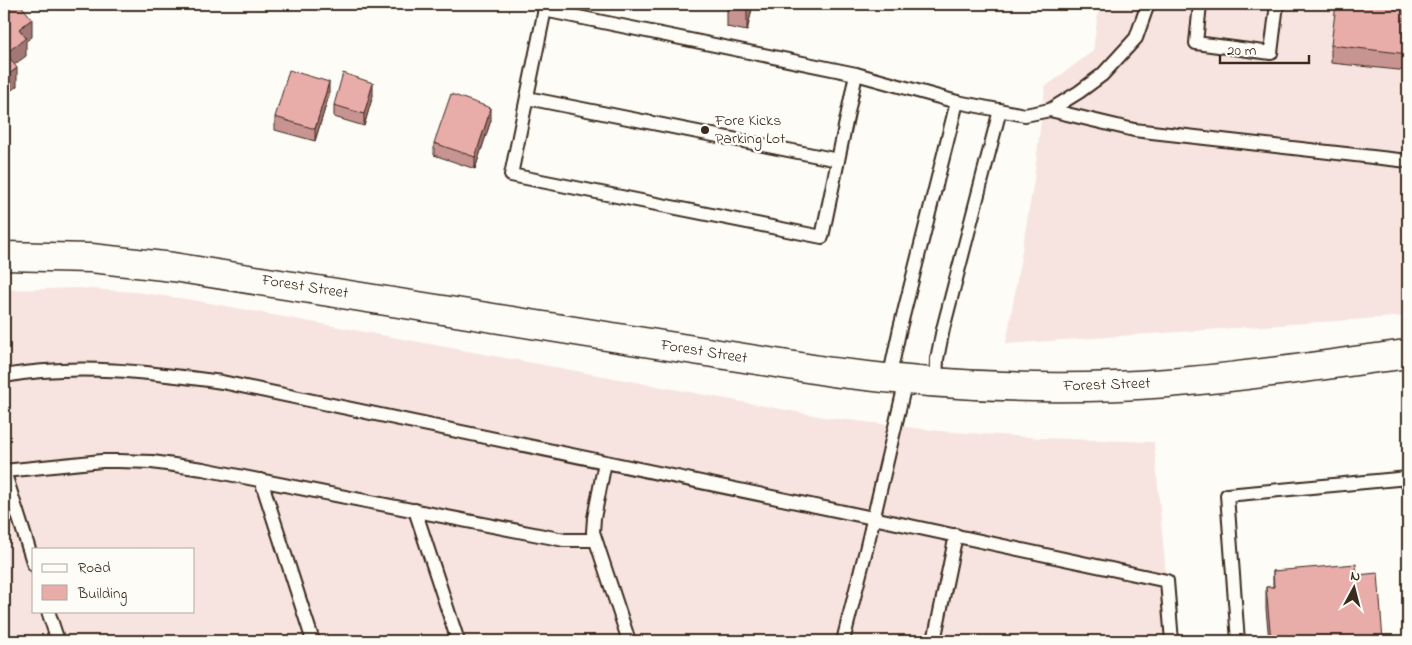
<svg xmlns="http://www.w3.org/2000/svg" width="1412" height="645" font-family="'Indie Flower',sans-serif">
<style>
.built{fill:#f7e4e0;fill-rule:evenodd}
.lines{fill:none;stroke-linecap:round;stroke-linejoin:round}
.lane-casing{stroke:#3b2a1e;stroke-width:16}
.secondary-casing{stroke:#3b2a1e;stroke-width:31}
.lane{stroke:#fdfcf7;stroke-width:12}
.secondary{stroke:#fdfcf7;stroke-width:28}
.wall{fill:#c89491;stroke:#3b2a1e}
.shaded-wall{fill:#a27876;stroke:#3b2a1e}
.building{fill:#e8aca9;stroke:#3b2a1e}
.poi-dot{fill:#3b2a1e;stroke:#fdfcf7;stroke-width:2}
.labels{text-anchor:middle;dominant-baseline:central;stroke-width:5;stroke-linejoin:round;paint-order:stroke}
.poi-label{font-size:16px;fill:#3b2a1e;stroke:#fdfcf7;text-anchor:start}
.street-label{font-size:16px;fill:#3b2a1e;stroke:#fdfcf7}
</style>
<rect width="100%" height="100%" fill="#fdfcf7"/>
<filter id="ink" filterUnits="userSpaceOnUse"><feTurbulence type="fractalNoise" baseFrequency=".02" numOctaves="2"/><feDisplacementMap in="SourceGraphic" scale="10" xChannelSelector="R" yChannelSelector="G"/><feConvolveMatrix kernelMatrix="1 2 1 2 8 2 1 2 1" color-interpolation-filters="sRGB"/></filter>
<g filter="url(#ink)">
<!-- built -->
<g class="built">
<path d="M1099,4H1408V316L1006,344L1034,180L1045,87L1093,51Z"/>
<path d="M78,288L135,292L193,300L824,417L940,431L1041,438L1154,442L1172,641H4V290ZM34,549H194V611H34Z"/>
</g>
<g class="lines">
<!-- lane casing -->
<g class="lane-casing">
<g id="lane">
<path d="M546,4L511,175L822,237L856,74"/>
<path d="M1200,4L1196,43L1271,53L1277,4"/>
<path d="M544,10L856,74L957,102L1025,115L1050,110L1079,92L1102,75L1136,38L1148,4"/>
<path d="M527,98L838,160"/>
<path d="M1050,110L1134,130L1408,161"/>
<path d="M4,376C77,363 149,372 222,382L873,518L1167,581L1172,641"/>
<path d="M889,379L900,328L957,102"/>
<path d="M936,383L937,359L943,329L1000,110"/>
<path d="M605,462L594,518L593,532L629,641"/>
<path d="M4,471L102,461H118L152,462L203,469L549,537L564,540H595"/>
<path d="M4,471L34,565"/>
<path d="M261,480L313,641"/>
<path d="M415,510L458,641"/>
<path d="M48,611L58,641"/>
<path d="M843,641L866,550L906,380"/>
<path d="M934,641L956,535"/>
<path d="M1238,641L1227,495L1408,478"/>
</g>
</g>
<!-- secondary casing -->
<g class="secondary-casing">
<path id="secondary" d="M4,256L91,258L173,267L832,372C943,386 1056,392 1168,383C1248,377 1328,364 1408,354"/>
</g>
<!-- lane -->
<use href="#lane" class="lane"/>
<!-- secondary -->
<use href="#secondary" class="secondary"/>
</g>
<!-- wall -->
<g class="wall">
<path d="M727,4H753L747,31L727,27Z"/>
<path d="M863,4H898L897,10Z"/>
<path d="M1408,4V71L1331,63V45Z"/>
<path d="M329,95L315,141L275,130V117Z"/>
<path d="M373,95L364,126L334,117V105Z"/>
<path d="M491,120L475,169L434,155V143Z"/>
<path d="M1273,571L1357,575L1383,641H1269L1266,609V587H1273Z"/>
</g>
<!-- shaded-wall -->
<g class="shaded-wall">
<path d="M748,4H753L747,31V10Z"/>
<path d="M32,19V37L26,41V56L6,71V53L19,29Z"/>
<path d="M17,68V86L4,96V78Z"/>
<path d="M329,82V95L315,141V129Z"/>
<path d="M373,83V95L364,126V114Z"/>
<path d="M491,108V120L475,169V157Z"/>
</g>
<!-- building -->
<g class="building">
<path d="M4,4H20L32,19L19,29L26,38L6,53L17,68L4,78Z"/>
<path d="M727,4H748L747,10L727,6Z"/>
<path d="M1336,4H1408V54L1331,45Z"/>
<path d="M289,70L329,82L315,129L275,117Z"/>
<path d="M343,73L373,83L364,114L334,105Z"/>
<path d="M451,94L491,108L475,157L434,143Z"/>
<path d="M1356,564L1357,575L1378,573L1383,641H1271L1266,587H1274L1273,571Z"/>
</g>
</g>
<!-- markers -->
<circle class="poi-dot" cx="705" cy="130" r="5"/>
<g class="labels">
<!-- poi labels -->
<g class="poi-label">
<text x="715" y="121">Fore Kicks<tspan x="715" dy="18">Parking Lot</tspan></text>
</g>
<!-- street labels -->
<g class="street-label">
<text transform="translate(305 287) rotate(9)">Forest Street</text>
<text transform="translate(704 352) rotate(9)">Forest Street</text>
<text transform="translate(1107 385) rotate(-2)">Forest Street</text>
</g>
</g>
<!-- margin -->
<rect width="1412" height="645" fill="none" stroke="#fdfcf7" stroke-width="20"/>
<rect x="10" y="10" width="1392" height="625" fill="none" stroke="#3b2a1e" stroke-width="2" filter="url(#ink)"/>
<!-- legend -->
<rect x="32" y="548" width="162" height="65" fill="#fdfcf7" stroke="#afa8a0"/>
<rect x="42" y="564" width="25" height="8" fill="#fdfcf7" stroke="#afa8a0"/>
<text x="78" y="572" font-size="15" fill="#3b2a1e">Road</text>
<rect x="42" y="585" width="25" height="15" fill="#e8aca9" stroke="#afa8a0"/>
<text x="78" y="598" font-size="15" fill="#3b2a1e">Building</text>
<!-- north arrow -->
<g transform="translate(1354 588) rotate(7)" stroke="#fdfcf7" stroke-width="4" paint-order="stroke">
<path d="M0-4L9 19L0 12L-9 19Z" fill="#3b2a1e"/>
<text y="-8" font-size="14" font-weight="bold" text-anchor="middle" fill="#3b2a1e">N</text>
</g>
<!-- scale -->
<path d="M1220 55v8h89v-8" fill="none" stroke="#3b2a1e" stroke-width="2.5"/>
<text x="1227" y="55" font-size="15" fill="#3b2a1e" stroke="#fdfcf7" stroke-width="4" paint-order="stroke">20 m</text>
</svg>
